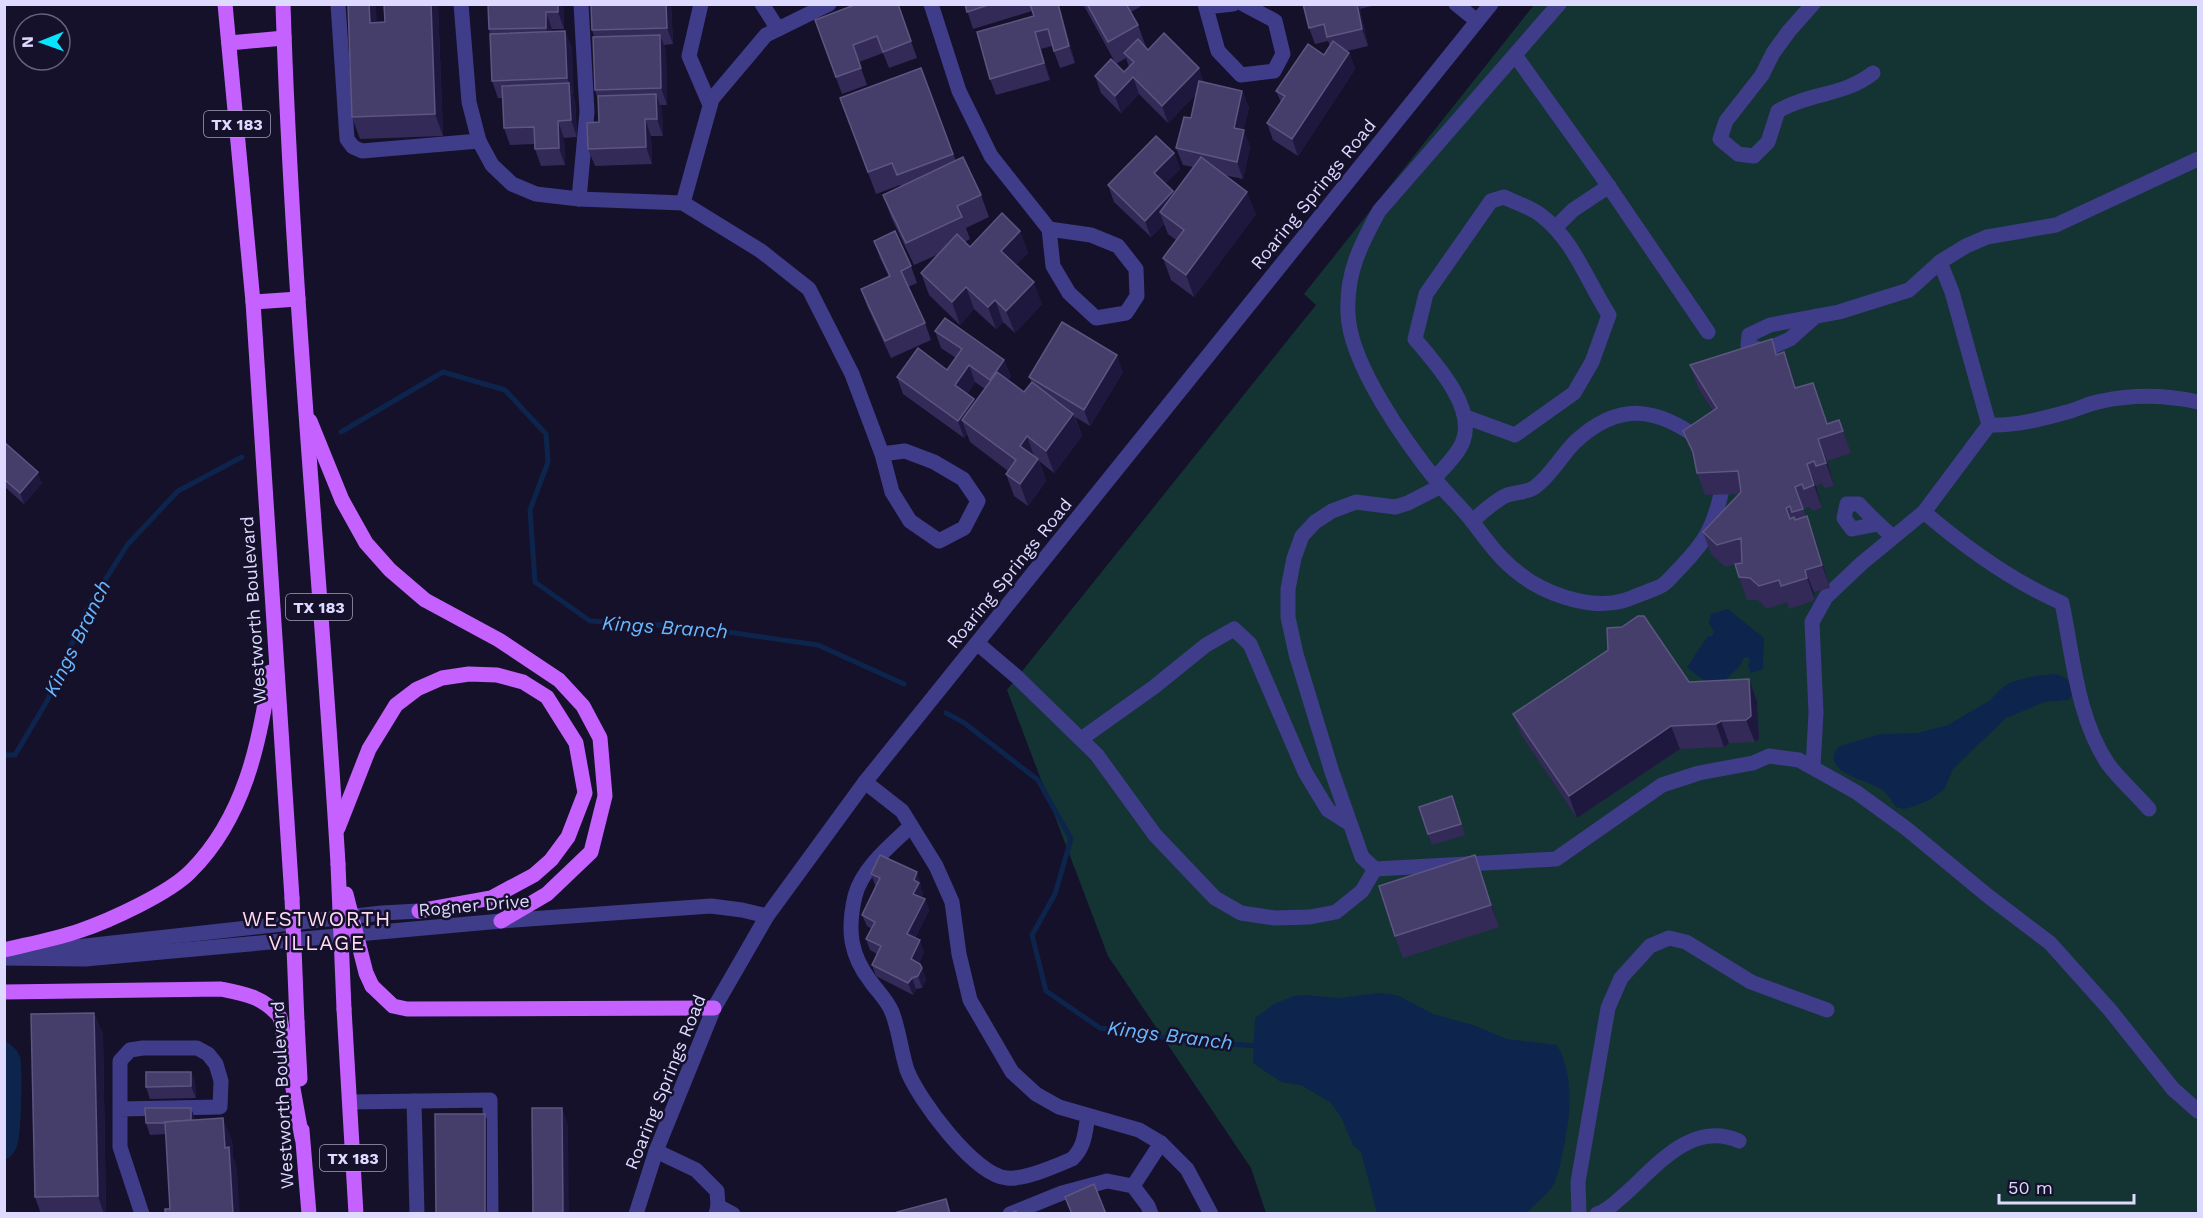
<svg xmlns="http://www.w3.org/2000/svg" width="2203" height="1218" font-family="'Work Sans',sans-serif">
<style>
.green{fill:#143433}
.water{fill:#0d244d}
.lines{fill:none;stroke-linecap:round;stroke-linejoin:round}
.stream{stroke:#0d244d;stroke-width:5}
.minor{stroke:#3f3c89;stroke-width:15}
.major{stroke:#c561ff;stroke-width:15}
.major-bridge{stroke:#c561ff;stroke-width:15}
.wall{fill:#332a58;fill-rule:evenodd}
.shaded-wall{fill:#1f183e}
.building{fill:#453d6a;stroke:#5d5681;stroke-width:1.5}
.labels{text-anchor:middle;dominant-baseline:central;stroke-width:5;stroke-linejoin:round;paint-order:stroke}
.shield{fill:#15112a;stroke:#a29ebf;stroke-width:1.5}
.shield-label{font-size:16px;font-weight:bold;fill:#dedaff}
.street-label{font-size:18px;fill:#dedaff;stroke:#15112a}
.water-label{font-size:20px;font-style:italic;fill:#68b8ff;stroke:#15112a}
.quarter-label{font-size:21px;letter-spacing:1.5px;fill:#ffdcf2;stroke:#15112a}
</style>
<rect width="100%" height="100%" fill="#15112a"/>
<!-- green -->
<path class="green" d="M1534,5H2198V1213H1266L1251,1168L1108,956L1007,690L1316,305L1304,294Z"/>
<!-- water -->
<g class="water">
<path d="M1728,609L1764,638L1763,669L1751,673L1748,666L1750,661L1748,657L1743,658L1741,665L1715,690L1687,667L1708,636H1712L1714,632L1709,623L1711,614Z"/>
<path d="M2056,674C2068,679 2073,681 2074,694L2068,700L2045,702L2006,718L1953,769L1944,790L1931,799L1915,806L1904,809L1896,807C1892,802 1889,796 1885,792C1874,781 1830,776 1834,755C1836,749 1838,747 1843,745L1881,734L1918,733L1948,725L1989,701L2002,688L2011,682L2035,676Z"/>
<path d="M1378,993L1397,995L1433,1014L1473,1025L1507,1039L1557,1045C1576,1079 1570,1119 1562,1155C1560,1165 1558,1178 1552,1187C1546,1196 1534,1205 1526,1213H1377L1361,1152L1353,1145L1341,1117L1331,1103L1301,1085L1281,1082L1253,1063L1255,1018L1274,1004L1294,996L1306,995L1340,998Z"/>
<path d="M4,1040C10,1044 18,1050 20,1057C23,1068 21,1131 18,1142C16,1151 12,1156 5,1160Z"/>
</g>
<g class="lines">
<!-- stream -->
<g class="stream">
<path d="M341,432L443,372L505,390L546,434L548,462L530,510L535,582L590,621L693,627L818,645L904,684"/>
<path d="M946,713L963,722L1038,780L1071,839L1055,894L1032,935L1046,991L1100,1028L1196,1042L1261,1046"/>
<path d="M4,755H15L47,701L88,607L128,544L178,491L242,457"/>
</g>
<!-- minor -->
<g class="minor">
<path d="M338,4L347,139L353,147L362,151L479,141"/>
<path d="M461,4L469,102L479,141L492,165L512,184L536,194L579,199L683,203L761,251L809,289L852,374L882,454L892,492L910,521L939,541L964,528L978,501L963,479L934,462L905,451L882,454"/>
<path d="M701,4L689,56L710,105"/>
<path d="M762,4L778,29"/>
<path d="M931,4L959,91L991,156L1049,229L1053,266L1069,293L1096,318L1126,313L1137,296L1136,269L1118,246L1091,235L1049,229"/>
<path d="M1205,4L1218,51L1241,75L1274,71L1283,54L1275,21L1243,4"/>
<path d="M1456,4L1477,21"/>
<path d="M1559,4L1379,211C1360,246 1346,273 1348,314C1350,365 1407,444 1439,484C1449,496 1462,508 1472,521C1492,547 1502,563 1531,582C1556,597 1594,609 1622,601C1630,599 1637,595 1644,593C1650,590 1659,588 1664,584C1669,580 1673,575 1677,571C1703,544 1712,532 1721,494"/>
<path d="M1813,4L1789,31L1773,53L1762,75L1726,121L1720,139L1738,154L1754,156L1768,142L1778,111C1811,92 1844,96 1873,73"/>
<path d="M1206,7L1233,4"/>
<path d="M1515,55L1603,178L1708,332"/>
<path d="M579,199L587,112L581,4"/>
<path d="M683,203L712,99L766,35L829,4"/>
<path d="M1555,228L1573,210L1609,186"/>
<path d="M1940,262L1952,292L1989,425C2015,426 2042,419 2067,412C2078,409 2090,403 2102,401C2135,394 2166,395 2198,402"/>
<path d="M1816,316L1790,339L1763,351L1748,345L1749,335L1770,325L1839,312L1909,290L1940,262L1966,246L1987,237L2056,225L2198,159"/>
<path d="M1989,425L1924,512C1966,548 2012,581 2062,603C2073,656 2077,718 2108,764C2120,780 2136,794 2149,809"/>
<path d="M1435,478C1444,467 1458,455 1463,441C1476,407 1435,363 1415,339L1426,294L1491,201L1504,197C1516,203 1531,207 1542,216C1574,241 1587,281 1609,315L1592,362L1574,393L1515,435L1466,417"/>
<path d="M1441,486L1408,503L1395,507L1356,502L1332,511L1315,522L1302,536L1294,558L1288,589V617L1296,654L1332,772L1362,857L1375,869L1556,859L1662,785L1699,773L1753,763L1769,756L1799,760L1856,792L1907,829L1988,896L2050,943L2110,1010L2173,1089L2198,1111"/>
<path d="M1472,521C1482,513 1493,502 1505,496C1514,492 1527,493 1535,487C1551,475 1561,456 1575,442C1619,401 1657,407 1702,441"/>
<path d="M1878,524L1852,529L1844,518L1847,504H1859C1869,516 1881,526 1893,537"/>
<path d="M977,643L1017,677L1097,755L1155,835L1215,898L1241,913L1275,918L1310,917L1336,912L1362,891L1375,869"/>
<path d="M1081,739L1154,687L1206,645L1234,629L1250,644L1305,772L1328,810L1350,824"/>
<path d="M1813,767L1816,713L1812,622L1826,597L1862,563L1924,512"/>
<path d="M865,782L902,811L936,866L952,902L959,954L970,1000L1012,1072L1036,1094L1059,1107L1139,1130L1161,1143L1187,1169L1211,1214"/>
<path d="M911,826C891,845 862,868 855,896C847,930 850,955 871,982C879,993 887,1000 892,1012C899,1030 901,1051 907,1070C918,1099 975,1176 1007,1178C1024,1180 1056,1166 1072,1159C1085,1147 1085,1132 1088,1116"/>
<path d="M40,951L382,913L419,911"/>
<path d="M4,958L85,959L501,921L711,906L742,910L767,916"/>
<path d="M414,1101L417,1214"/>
<path d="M350,1102L490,1100L491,1214"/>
<path d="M120,1109L220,1107L221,1081L216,1064L208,1054L197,1048H143L130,1050L120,1061V1147L142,1214"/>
<path d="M656,1151L696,1170L717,1191L718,1206L716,1214"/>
<path d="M1133,1186L1161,1143"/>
<path d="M718,1206L733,1214"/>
<path d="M636,1214L656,1151L714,1008L767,916L865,782L1491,4"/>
<path d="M1010,1214L1062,1193L1107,1181L1133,1186L1148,1206L1151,1214"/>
<path d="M1579,1214L1578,1182L1608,1008L1621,978L1650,946L1669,938L1686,942L1751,982L1827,1010"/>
<path d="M1597,1214C1607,1211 1616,1202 1624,1195C1656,1167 1691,1120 1739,1141"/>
</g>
<!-- major -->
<g class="major">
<path d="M225,4L253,302L292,898"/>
<path d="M283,4C292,292 321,577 338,864"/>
<path d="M229,43L284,38"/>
<path d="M253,302L298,299"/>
<path d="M310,421L342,500L366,543L390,570L425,600L499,640L559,680L583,706L600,738L605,796L591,852L547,894L501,921"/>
<path d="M338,828L369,749L396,705L417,689L442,678L469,674L497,675L523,682L547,697L576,743L585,793L568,837L551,860L534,875L491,898L419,911"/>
<path d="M4,950C29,944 55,939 79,931C109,921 170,893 191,871C244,818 260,743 270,672"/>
<path d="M372,986L393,1006L407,1009L714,1008"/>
<path d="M4,992L221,989C246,994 263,997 280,1017L302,1138"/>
<path d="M344,1009L356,1214"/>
<path d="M297,1022L300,1079"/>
<path d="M302,1130L309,1214"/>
</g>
<!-- major-bridge -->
<g class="major-bridge">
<path d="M338,864L344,1009"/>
<path d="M346,894L366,973L372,986"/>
<path d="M292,898L297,1022"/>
</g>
</g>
<!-- wall -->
<g class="wall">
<path d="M384,4H438L443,136L360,139L352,117L377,22H385Z"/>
<path d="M563,4L564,29H552V31H565L572,48L573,95L575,100L577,137L564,138L565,165L541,166L535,149L534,144L510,145L504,128L503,98H498L492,81L490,34L489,29Z"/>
<path d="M671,4L673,44L664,45L666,51L667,105H660L662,111L663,136H651L652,164L595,166L588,149L599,122L598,100L595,90L594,36L592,30Z"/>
<path d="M898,4L917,58L889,68L883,53L859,62L867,85L842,94L815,20Z"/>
<path d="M965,4H1059L1075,63L1060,68L1052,46L1041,49L1050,80L996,95L990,79L1034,16L1032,11L973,29Z"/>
<path d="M1083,4H1145L1131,12L1138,25L1146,47L1148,50L1204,82L1242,91L1249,108L1243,130L1250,147L1243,179L1224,175L1256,214L1194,297L1171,280L1163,258L1176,240L1168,234L1164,224L1151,237L1114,202L1108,185L1174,153L1180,169L1165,184L1173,194L1193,167L1183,165L1176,148L1191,118L1196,94L1168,123L1139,94L1121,113L1101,93L1095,76L1124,72L1129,67L1126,58L1116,64Z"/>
<path d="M1303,4H1379L1360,9L1368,46L1347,51L1349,53L1355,69L1298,156L1273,140L1267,123L1281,102L1276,91L1324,55L1330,46L1328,41L1315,44L1309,28Z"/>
<path d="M921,68L956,161L981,195L989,217L966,228L970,239L965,242L970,247L1020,231L1028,253L1016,265L1042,304L1015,333L1003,322L996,329L974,309L960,325L929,295L921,273L939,254L914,265L891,217L883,195L901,186L900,185L876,194L840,98Z"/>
<path d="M874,241L911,266L917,283L908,287L925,323L931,340L891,358L867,306L861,289L889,277L880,258Z"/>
<path d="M935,331L1004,360L1011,377L1008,380L1024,392L1032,383L1029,377L1123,372L1090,426L1075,417L1082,436L1054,473L1039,461L1046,481L1028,506L1014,496L1006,474L1008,471L970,442L967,434L964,438L903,394L897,377L947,370L956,358L941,348ZM975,382L985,389L975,402L974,399L967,394Z"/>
<path d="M1784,352L1796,388L1827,424L1839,420L1851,453L1827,461L1834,486L1824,488L1822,483L1816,486L1822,508L1812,511L1810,507L1803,509L1815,538L1830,588L1814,592L1815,600L1789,609L1787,602L1767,609L1758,600H1747L1739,577L1735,564L1725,567L1711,554L1703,532L1739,494L1705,495L1697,473L1695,461L1683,431L1713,411L1698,388L1690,365L1777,354Z"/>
<path d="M4,442L42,483L24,504L4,486Z"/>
<path d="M1749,679L1757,701L1759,739L1755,742L1729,743L1724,747L1680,749L1577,818L1522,736L1513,714L1689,682Z"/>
<path d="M1456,807L1465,835L1432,845L1428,834Z"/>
<path d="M871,874L921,884L920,886L923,894L921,897L925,899L929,910L915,938L924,952L919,963L926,979L922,988L916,989L913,995L876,976L872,965L877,954L870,950L866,939L872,929L867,926L862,915L876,886L875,885Z"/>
<path d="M1483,878L1499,927L1403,958L1395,936Z"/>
<path d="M94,1013L103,1035L106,1214H41L35,1197Z"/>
<path d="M191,1072L195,1083L196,1098L150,1099L146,1087Z"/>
<path d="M195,1120L232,1140L233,1157L237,1170L170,1209L166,1134L150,1135L146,1123Z"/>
</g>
<!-- shaded-wall -->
<g class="shaded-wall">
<path d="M369,4H376L378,45L370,23Z"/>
<path d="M431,4H438L443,136L435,114Z"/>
<path d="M558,4H563L564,29L558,12Z"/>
<path d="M666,4H671L673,44L667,28Z"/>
<path d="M1058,4H1059L1075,63L1069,46Z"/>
<path d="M1357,4H1358L1360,9L1368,46L1362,29Z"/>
<path d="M546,12L552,29V45L546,28Z"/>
<path d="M565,31L572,48L574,95L567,78Z"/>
<path d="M1035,32L1041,49L1050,80L1044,63Z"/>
<path d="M660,35L666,51L667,105L661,88Z"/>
<path d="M1349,53L1355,69L1298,156L1292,139Z"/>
<path d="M1199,68L1205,85L1168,123L1162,106Z"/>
<path d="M1133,77L1139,94L1121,113L1115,96Z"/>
<path d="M569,83L575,100L577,137L571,120Z"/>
<path d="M1242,91L1249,108L1240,145L1234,128Z"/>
<path d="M656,94L662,111L663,136L657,119Z"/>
<path d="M645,119L651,136L652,164L646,147Z"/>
<path d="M558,121L564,138L565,165L559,148Z"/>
<path d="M1244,130L1250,147L1243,179L1237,162Z"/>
<path d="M1174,153L1180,169L1160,190L1154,173Z"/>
<path d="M1173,191L1179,208L1160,212L1164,224L1151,237L1145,221Z"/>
<path d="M1247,192L1256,214L1194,297L1186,275Z"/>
<path d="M1020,231L1028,253L1009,273L1001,251Z"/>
<path d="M1034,282L1042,304L1015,333L1006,311Z"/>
<path d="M966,287L974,309L960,325L952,302Z"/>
<path d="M995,300L1003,322L996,329L988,307Z"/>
<path d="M1784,352L1792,375L1803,411L1795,388Z"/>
<path d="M1117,355L1123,372L1090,426L1084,410Z"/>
<path d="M1004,360L1011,377L996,397L990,380Z"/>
<path d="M969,365L975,382L961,402L955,385Z"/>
<path d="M974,399L980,416L962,420L967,434L964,438L958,421Z"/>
<path d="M1073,414L1082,436L1054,473L1046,451Z"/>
<path d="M1027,436L1035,459L1020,446Z"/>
<path d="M1818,439L1827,461L1834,486L1826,463Z"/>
<path d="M1038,459L1046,481L1028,506L1020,484Z"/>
<path d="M1807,464L1816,486L1822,508L1814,485Z"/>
<path d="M38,472L42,483L24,504L20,493Z"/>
<path d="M1807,516L1815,538L1830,588L1822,565Z"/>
<path d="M1805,570L1814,592L1815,600L1807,578Z"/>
<path d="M1749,679L1757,701L1759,739L1755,742L1746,720Z"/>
<path d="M1721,721L1729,743L1724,747L1716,724Z"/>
<path d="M1671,726L1680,749L1577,818L1569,796Z"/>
<path d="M1475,855L1483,878L1499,927L1491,905Z"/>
<path d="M917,872L921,884L920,886L923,894L918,905L913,894L914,880Z"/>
<path d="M925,899L929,910L911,945L907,934Z"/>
<path d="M920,940L924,952L915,971L911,959Z"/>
<path d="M922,968L926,979L922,988L918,976Z"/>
<path d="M912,978L916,989L913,995L908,983Z"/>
<path d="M94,1013L103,1035L106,1214H104L98,1196Z"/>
<path d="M191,1072L195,1083L196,1098L191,1086Z"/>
<path d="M191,1108L195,1119L196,1134L191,1123Z"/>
<path d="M562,1108L568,1125L569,1214H563Z"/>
<path d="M485,1114L487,1119V1214H485Z"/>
<path d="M223,1118L232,1140L233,1157L237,1170L240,1214H233L225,1148Z"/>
</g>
<!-- building -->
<g class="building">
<path d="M348,4H369L370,23L385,22L384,4H431L435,114L352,117Z"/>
<path d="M488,4H558V12H546V28L489,29Z"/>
<path d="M591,4H666L667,28L592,30Z"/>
<path d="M857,4H898L911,41L883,52L877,36L853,45L861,68L836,77L815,20Z"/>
<path d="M965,4H991L967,12Z"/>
<path d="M1030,4H1058L1069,46L1054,51L1048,29L1035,32L1044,63L990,79L977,32L1034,16Z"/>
<path d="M1087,4H1126L1138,25L1108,42Z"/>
<path d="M1303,4H1357L1362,29L1327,37L1324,24L1309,28Z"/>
<path d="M565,31L567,78L492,81L490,34Z"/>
<path d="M1164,33L1199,68L1162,106L1133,77L1115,96L1095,76L1111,59L1124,72L1134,62L1124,53L1138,39L1148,50Z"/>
<path d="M660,35L661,88L595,90L593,37Z"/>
<path d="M1333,41L1349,53L1292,139L1267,123L1285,96L1276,91L1308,44L1324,55Z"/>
<path d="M921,68L953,154L897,175L892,163L868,172L840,98Z"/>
<path d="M1199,81L1242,91L1234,128L1244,130L1237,162L1176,148L1184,117L1191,118Z"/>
<path d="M569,83L571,120L558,121L559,148L535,149L534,127L504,128L502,86Z"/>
<path d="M656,94L657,119H645L646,147L588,149L587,123L599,122L598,96Z"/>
<path d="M1156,136L1174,153L1154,173L1173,191L1145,221L1108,185Z"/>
<path d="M963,157L981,195L957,206L962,217L906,243L883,195Z"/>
<path d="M1201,157L1247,192L1186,275L1163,258L1184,230L1160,212Z"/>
<path d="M1002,213L1020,231L1001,251L1034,282L1006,311L995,300L988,307L966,287L952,302L921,273L957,234L970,247Z"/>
<path d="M895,231L911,266L901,271L925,323L885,341L861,289L890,276L874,241Z"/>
<path d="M945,318L1004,360L990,380L969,365L955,385L974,399L958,421L897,377L918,348L947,370L962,349L935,331Z"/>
<path d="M1062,322L1117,355L1084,410L1029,377Z"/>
<path d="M1772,339L1776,355L1784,352L1795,388L1813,383L1827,424L1839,420L1843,431L1818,439L1826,463L1816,466L1814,461L1807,464L1814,485L1804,489L1802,484L1795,487L1803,509L1792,512L1790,506L1786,508L1790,519L1794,517L1795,520L1807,516L1822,565L1805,570L1807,578L1781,586L1779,580L1759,586L1750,578L1739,577L1735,564L1742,563L1741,538L1717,545L1703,532L1741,492L1738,471L1697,473L1693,452L1683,431L1717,408L1690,365Z"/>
<path d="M997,372L1024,392L1032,382L1073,414L1046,451L1027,436L1020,446L1038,459L1020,484L1006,474L1016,460L962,420Z"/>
<path d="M4,442L38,472L20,493L4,479Z"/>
<path d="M1638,616H1644L1689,682L1749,679L1751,716L1746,720L1721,721L1716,724L1671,726L1569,796L1513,714L1608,650L1607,628L1622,627Z"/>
<path d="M1452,796L1461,824L1428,834L1419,807Z"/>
<path d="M880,855L917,872L914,880L919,883L913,894L925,899L907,934L920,940L911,959L920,964L922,968L918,976L912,978L908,983L872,965L881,946L866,939L875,922L862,915L880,878L871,874Z"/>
<path d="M1475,855L1491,905L1395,936L1379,886Z"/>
<path d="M94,1013L98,1196L35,1197L31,1014Z"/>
<path d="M146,1072H191V1086L146,1087Z"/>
<path d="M145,1108H191V1120L165,1122V1123H146Z"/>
<path d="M532,1108H562L563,1214H533Z"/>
<path d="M435,1114H485V1214H436Z"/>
<path d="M223,1118L225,1148L229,1147L233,1214H165V1209H170L165,1122Z"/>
<path d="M1094,1184L1106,1214H1072L1065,1197Z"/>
<path d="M946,1199L950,1214H897V1212Z"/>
<path d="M1016,1211L1017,1214H1008Z"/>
</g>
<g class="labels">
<!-- shield labels -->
<g class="shield">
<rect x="204" y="111" width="66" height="26" rx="4.5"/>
<rect x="286" y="594" width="66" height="26" rx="4.5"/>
<rect x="320" y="1145" width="66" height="26" rx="4.5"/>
</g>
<g class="shield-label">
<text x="237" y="124">TX 183</text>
<text x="319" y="607">TX 183</text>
<text x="353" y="1158">TX 183</text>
</g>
<!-- street labels -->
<g class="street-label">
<text transform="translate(1313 194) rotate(-51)">Roaring Springs Road</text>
<text transform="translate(1009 573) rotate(-51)">Roaring Springs Road</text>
<text transform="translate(253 610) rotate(-94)">Westworth Boulevard</text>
<text transform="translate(474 905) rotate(-5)">Rogner Drive</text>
<text transform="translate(665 1082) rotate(-68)">Roaring Springs Road</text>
<text transform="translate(282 1095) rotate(-93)">Westworth Boulevard</text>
</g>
<!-- water labels -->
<g class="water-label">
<text transform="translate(665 627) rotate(4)">Kings Branch</text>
<text transform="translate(77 638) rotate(-64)">Kings Branch</text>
<text transform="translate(1170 1035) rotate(7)">Kings Branch</text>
</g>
<!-- quarter labels -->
<g class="quarter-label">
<text x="317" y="918">WESTWORTH<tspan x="317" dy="24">VILLAGE</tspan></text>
</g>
</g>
<!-- border -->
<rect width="2203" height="1218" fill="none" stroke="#dedaff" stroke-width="12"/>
<!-- north arrow -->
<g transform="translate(42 42) rotate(269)"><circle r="28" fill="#15112a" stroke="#65617f" stroke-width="1.5"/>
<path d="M0-4.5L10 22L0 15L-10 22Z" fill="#06e4ff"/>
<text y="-9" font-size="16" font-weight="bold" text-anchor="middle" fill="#dedaff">N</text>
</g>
<!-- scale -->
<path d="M1999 1194v9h135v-9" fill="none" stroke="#dedaff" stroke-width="3"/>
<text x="2008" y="1194" font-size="18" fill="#dedaff" stroke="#15112a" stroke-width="4.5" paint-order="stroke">50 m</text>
</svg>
